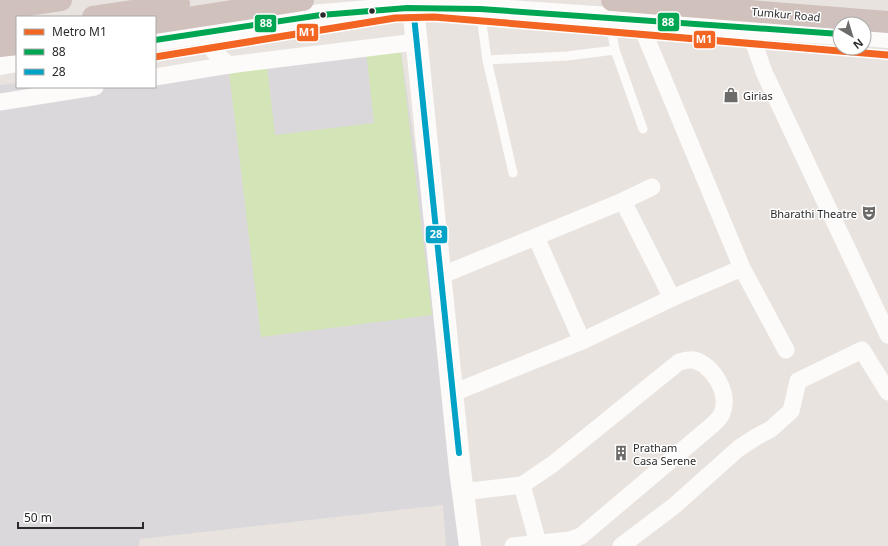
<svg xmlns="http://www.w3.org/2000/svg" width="888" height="546" font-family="'Noto Sans',sans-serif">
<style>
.industrial{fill:#dbd8db}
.green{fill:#d3e5b6}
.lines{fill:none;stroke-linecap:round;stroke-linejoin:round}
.lane{stroke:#fcfbfa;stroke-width:9}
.street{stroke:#fcfbfa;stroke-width:17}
.secondary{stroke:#fcfbfa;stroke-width:22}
.highway{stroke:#d0c1bc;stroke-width:22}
.bus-1-casing{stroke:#fff;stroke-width:9}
.bus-2-casing{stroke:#fff;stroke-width:9}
.bus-1{stroke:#00a651;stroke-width:6}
.bus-2{stroke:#02a3c6;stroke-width:6}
.metro-1-casing{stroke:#fff;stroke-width:10}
.metro-1{stroke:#f26522;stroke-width:7}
.bus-dot{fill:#2a2a2a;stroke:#fff;stroke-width:1.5}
.labels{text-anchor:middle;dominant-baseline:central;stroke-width:3;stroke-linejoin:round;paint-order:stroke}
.street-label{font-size:11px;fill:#2a2a2a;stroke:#fff}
.poi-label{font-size:11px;fill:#2a2a2a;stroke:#fff;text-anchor:start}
.line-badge{stroke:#fff;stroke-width:1.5}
.badge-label{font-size:11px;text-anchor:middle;font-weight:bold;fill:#fff}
</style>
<rect width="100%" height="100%" fill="#e9e3df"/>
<!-- industrial -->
<path class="industrial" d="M400,45L473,546H446L443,505L140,539L139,546H0V85L17,83V87H155V70Z"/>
<!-- green -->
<path class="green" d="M400,45L432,315L261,337L228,63L266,58L275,135L374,123L366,50Z"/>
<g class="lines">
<!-- lane -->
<g class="lane">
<path d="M480,9L487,60L513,173"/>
<path d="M609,18L615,50"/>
<path d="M487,60L567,56L615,50L643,129"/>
</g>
<!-- street -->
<g class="street">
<path d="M748,27L764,72L888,335"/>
<path d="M207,32C211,51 214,53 229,65L416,42"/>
<path d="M155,77L229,65"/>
<path d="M0,102L95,87"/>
<path d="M623,201L652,187"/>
<path d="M536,237L582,341"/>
<path d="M742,268L786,350"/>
<path d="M440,276L623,201L672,298"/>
<path d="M453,393L582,341L672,298L742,268L635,11"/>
<path d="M522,485L538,543"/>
<path d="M463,492L522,485L553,464L679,362C683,361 690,359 694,360C714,366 730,394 722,413C721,418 714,423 710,427L581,536L570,540L513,546"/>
<path d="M621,546L674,506L739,448L756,437L771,429L791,411L798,381L862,350L888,392"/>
</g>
<!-- secondary -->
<g class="secondary">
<path d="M414,16L460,470L470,546"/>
<path d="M864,35L888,37"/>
<path d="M155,40L321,15L407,8L480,9L840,34"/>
<path d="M0,64L17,61"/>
</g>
<!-- highway -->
<g class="highway">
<path d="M612,0L888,22"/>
<path d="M0,9L61,0"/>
<path d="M93,17L179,4"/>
<path d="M155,23L303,0"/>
<path d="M0,31L17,28"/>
<path d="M0,46L17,44"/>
</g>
<!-- bus-1 casing -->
<g class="bus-1-casing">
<path id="bus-1" d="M155,40L321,15L407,8L480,9L840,34"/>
</g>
<!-- bus-2 casing -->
<g class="bus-2-casing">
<path id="bus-2" d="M414,16L459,453"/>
</g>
<!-- bus-1 -->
<use href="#bus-1" class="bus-1"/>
<!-- bus-2 -->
<use href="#bus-2" class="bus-2"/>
<!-- metro-1 casing -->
<g class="metro-1-casing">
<path id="metro-1" d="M155,57L395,18L434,17L888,55"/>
</g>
<!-- metro-1 -->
<use href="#metro-1" class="metro-1"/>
</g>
<!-- icons -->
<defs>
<g id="shop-bare" transform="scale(1.2)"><path d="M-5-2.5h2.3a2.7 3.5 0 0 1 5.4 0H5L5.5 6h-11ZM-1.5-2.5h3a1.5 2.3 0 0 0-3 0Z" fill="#6d6b69" stroke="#fff" stroke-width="2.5" paint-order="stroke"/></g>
<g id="theatre-bare" transform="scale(1.2)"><path d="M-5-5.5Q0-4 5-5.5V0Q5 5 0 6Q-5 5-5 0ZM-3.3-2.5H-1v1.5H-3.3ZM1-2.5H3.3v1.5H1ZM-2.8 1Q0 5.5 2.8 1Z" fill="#6d6b69" stroke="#fff" stroke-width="2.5" paint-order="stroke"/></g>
<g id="building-bare" transform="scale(1.2)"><path d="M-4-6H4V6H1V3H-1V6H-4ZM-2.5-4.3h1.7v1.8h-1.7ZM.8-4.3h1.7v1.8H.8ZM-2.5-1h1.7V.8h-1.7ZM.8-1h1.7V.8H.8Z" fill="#6d6b69" stroke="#fff" stroke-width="2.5" paint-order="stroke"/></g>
</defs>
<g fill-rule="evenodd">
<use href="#shop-bare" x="731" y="95"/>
<use href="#theatre-bare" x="869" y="213"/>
<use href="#building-bare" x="621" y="453"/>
</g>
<!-- markers -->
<g class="bus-dot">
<circle cx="372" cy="11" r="3.5"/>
<circle cx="323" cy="15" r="3.5"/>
</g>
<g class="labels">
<!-- street labels -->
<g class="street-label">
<text transform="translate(786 14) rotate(5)">Tumkur Road</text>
</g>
<!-- poi labels -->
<g class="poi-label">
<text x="743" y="95">Girias</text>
<text x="857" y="213" text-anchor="end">Bharathi Theatre</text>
<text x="633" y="447">Pratham<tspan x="633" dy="13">Casa Serene</tspan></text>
</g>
</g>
<g class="line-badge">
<rect x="657" y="12" width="23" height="20" rx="4" fill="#00a651"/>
<rect x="254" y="14" width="23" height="19" rx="4" fill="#00a651"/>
<rect x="296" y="23" width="23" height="19" rx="4" fill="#f26522"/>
<rect x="693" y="30" width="23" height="19" rx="4" fill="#f26522"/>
<rect x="425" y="225" width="23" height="19" rx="4" fill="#02a3c6"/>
</g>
<g class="badge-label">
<text x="668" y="26">88</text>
<text x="266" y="27">88</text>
<text x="307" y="36">M1</text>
<text x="704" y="43">M1</text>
<text x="436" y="238">28</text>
</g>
<!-- legend -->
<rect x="16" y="16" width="140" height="72" fill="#ffffff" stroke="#aaaaaa"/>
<rect x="24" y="29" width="20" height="6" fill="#f26522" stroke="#aaaaaa"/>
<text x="52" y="36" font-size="12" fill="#2a2a2a">Metro M1</text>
<rect x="24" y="49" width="20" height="6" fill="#00a651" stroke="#aaaaaa"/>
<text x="52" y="56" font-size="12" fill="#2a2a2a">88</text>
<rect x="24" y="69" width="20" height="6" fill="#02a3c6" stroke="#aaaaaa"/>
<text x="52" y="76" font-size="12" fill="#2a2a2a">28</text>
<!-- north arrow -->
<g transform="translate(852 36) rotate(142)"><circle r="19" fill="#ffffff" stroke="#aaaaaa"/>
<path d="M0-3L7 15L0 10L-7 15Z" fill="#6d6b69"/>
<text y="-6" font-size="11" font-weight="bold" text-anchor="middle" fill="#2a2a2a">N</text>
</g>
<!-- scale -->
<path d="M18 522v6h125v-6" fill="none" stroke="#2a2a2a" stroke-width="2"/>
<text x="24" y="522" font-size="12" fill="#2a2a2a" stroke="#ffffff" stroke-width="3" paint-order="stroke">50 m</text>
</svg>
